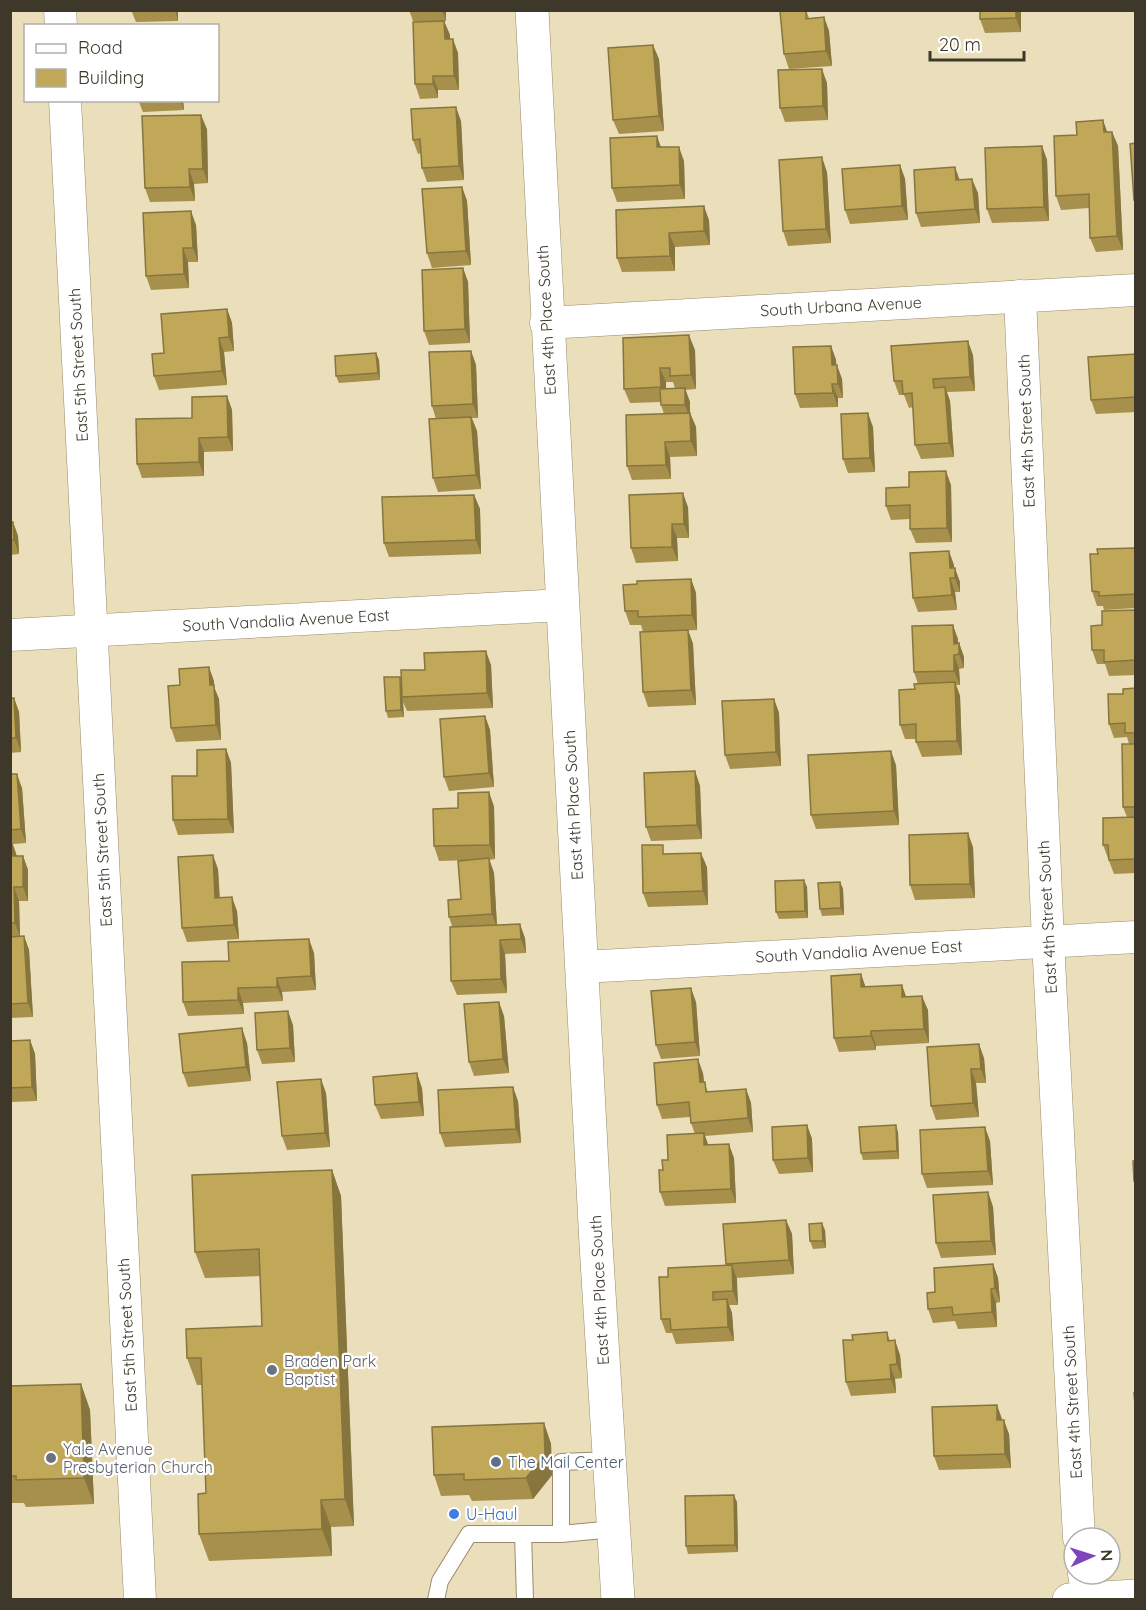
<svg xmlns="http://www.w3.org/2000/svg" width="1146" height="1610" font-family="Quicksand,sans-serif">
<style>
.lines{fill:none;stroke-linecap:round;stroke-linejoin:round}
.service-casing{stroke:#988c6c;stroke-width:18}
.minor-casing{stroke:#988c6c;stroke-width:33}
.tertiary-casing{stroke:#988c6c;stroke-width:34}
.secondary-casing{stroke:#988c6c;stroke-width:34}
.service{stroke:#fff;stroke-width:16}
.minor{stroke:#fff;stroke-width:32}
.tertiary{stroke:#fff;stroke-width:33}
.secondary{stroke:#fff;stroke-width:33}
.wall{fill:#a6904c;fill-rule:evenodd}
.shaded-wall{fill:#87753e}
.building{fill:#c1a758;stroke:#87753e;stroke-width:1.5}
.worship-dot{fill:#6b7280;stroke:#fff;stroke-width:2}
.service-dot{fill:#5c6f8a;stroke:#fff;stroke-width:2}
.shop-dot{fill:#3f7fe0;stroke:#fff;stroke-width:2}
.labels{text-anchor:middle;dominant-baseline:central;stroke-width:4.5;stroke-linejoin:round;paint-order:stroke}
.street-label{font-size:16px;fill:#3d382a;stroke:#fff}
.worship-label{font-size:16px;fill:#5b616d;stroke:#fff;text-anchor:start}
.service-label{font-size:16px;fill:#4e5e75;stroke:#fff;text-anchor:start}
.shop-label{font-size:16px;fill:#366cbe;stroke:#fff;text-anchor:start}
</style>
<rect width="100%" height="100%" fill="#eadebb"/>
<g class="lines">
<!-- service casing -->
<g class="service-casing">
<g id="service">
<path d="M523,1534L525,1600"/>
<path d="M561,1534V1462L610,1460"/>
<path d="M436,1600L440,1581L469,1534H561L614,1529"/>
</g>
</g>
<!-- minor casing -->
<g class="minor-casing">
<g id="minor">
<path d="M60,10L61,26"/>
<path d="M65,100L140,1600"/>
<path d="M1020,296L1048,941L1079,1538"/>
<path d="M546,323L1136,290"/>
<path d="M10,635L562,605"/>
<path d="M582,967L1136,937"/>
<path d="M1084,1574L1089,1600"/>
</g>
</g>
<!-- tertiary casing -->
<g class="tertiary-casing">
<path id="tertiary" d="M532,10L596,1244L618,1600"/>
</g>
<!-- secondary casing -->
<g class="secondary-casing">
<path id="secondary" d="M1069,1600L1136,1596"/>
</g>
<!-- service -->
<use href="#service" class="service"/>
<!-- minor -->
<use href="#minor" class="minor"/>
<!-- tertiary -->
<use href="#tertiary" class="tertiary"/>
<!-- secondary -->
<use href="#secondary" class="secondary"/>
</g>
<!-- wall -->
<g class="wall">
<path d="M131,10H178V21L136,22Z"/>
<path d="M409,10H446V21H413Z"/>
<path d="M806,10L809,18L824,17L829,31L832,66L789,69L784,54L780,11Z"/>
<path d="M1021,10V32L985,33L980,19Z"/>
<path d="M444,21L450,35V39L458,53L459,90H438V98L420,99L415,84Z"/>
<path d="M659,59L664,131L619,134L613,120Z"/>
<path d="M827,83L828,120L785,122L780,108Z"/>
<path d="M138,100H183L184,110L143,112Z"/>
<path d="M461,121L464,180L427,182L422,168L421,153L418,154L413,140Z"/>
<path d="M207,129L208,183L194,184L195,201L150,202L145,188Z"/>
<path d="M1112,132L1118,146L1123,250L1096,252L1090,238L1089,208L1061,210L1056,196L1077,135Z"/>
<path d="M1042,146L1047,160L1049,221L992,223L987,209Z"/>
<path d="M661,147L684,161L685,199L617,202L612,188Z"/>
<path d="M900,165L905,179L908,220L850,224L845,210Z"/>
<path d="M827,172L831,243L788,246L783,231Z"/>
<path d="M960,179L978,193L980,223L921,227L916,213Z"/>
<path d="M462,187L467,201L471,265L432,268L427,253Z"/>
<path d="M616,210L709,220L710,245L675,247V271L622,272L617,258Z"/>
<path d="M196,225L198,262H188L189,288L151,290L146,276Z"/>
<path d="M463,268L468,282L470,343L429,345L424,331Z"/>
<path d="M227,309L232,323L234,351L224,352L227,385L159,390L154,376L164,353Z"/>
<path d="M831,346L836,360V365L842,379L843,398H838V407L800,408L795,394Z"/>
<path d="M695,350L696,389L685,390L690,402V413L696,427L697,456L670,457L671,479L632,480L627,466L664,414L661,405V402L630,403L624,389ZM666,382H673L675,388H666Z"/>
<path d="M471,351L476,365L478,418H472L477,431L481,489L438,492L433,478L436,419L432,406Z"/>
<path d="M376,353L379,360L380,380L339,383L336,376Z"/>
<path d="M1136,354V412L1096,414L1091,400Z"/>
<path d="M973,355L975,391L947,392L950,401L954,457L921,459L915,445L913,407L909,408L904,395H899L894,381Z"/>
<path d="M227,396L232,410L233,451L204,452V476L142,478L137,464L192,418Z"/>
<path d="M873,427L875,472L848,473L843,459Z"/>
<path d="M951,485L952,542L916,543L910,529V519L891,520L886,506Z"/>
<path d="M474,495L480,509L481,554L389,557L384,543Z"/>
<path d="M688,507L689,538H677L678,561L636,563L631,548Z"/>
<path d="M10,522H13L18,536L19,554L10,555Z"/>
<path d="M1136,548V608L1104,610L1103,606H1097L1092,591L1098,554Z"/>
<path d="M954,565V568L960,582V592H955L957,610L918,612L913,598Z"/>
<path d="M691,579L696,593L697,630L643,632L641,625H630L625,611L637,584Z"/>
<path d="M1136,610V675L1109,676L1105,664H1097L1092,650L1102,625Z"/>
<path d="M688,630L693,644L696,705L648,707L643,692Z"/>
<path d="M958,639V643H959L964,657V668L959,669L960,685H956L960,696L962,755L922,757L916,742V739H905L900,725L918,684L914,672Z"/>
<path d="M491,665L493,708L407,711L403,702L404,717L388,718L386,711L400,677L425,670Z"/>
<path d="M214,681V687L219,699L221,740L176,742L171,728L180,685Z"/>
<path d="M1136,688V873L1114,874L1103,845L1127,817L1123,807L1129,744L1127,737L1114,738L1109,724Z"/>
<path d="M10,698H14L19,712L21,752L10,753Z"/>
<path d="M774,699L779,713L781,766L730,769L725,755Z"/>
<path d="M485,716L490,730L494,787L449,791L444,777Z"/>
<path d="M226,749L231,763L234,833L178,835L173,820L197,776Z"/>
<path d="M896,765L899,825L816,829L811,815Z"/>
<path d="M695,771L700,786L702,839L651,841L646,827Z"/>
<path d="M10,774L22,788L26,843L13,844L17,856H23L28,870V901H19L20,936H24L29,950L33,1017L10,1018Z"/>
<path d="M489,792L494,807L495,859L489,860L494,873L497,925L525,938L526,953L505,954L507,993L457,995L451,981L452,926L449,917L461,899L470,860L439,861L434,846L458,808Z"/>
<path d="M973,847L975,898L915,900L910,885Z"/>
<path d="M666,854L707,867L708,905L648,907L643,893Z"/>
<path d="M218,869L220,898L237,911L239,939L187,942L182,928Z"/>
<path d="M840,882L843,889L844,915L822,916L820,909Z"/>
<path d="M807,887L808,918L779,919L776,912Z"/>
<path d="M314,953L316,990L282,992L283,1001L243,1003L244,1014L188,1016L183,1002L229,961Z"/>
<path d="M861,974L865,987L906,997L928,1010L929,1043L876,1046V1050L839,1052L834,1038Z"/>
<path d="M696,1002L700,1056L661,1059L656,1045Z"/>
<path d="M504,1016L509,1073L474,1076L469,1062Z"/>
<path d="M293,1025L295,1062L262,1064L257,1050Z"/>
<path d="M30,1040L35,1054L37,1101L10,1102V1041Z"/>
<path d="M247,1043L251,1081L188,1087L183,1073Z"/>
<path d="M984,1058L986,1083H976L979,1117L936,1120L931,1106Z"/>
<path d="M703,1073L704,1082L708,1092L746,1089L751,1103L753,1132L705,1136L708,1145L734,1158L736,1203L665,1206L660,1192L663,1170L668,1160L695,1134L691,1123L690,1117L662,1119L657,1105Z"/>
<path d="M422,1088L424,1116L381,1119L375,1105Z"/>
<path d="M326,1093L330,1147L287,1150L282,1136Z"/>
<path d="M518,1101L521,1143L445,1147L440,1133Z"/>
<path d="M807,1125L812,1139L813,1172L779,1174L773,1160Z"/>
<path d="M898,1132L899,1159L863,1160L861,1153Z"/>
<path d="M990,1141L993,1185L927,1188L922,1174Z"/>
<path d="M332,1170L341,1196L354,1526L331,1527L332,1556L209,1561L199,1534L206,1493L202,1385H197L187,1358L262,1326L260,1276L205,1278L195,1252Z"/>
<path d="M988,1192L993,1207L996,1255L941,1258L936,1243Z"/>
<path d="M786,1220L792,1234L794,1274L736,1278L738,1305H729L732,1313L734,1341L676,1344L672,1333H666L661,1319L668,1277L726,1265V1264Z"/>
<path d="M825,1230L826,1248L813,1249L810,1241Z"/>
<path d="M993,1264L998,1278L1000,1302L996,1303L997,1327L958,1329L955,1321L933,1323L928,1309L935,1292Z"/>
<path d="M887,1332L890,1341L900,1355L902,1378L895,1379L896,1393L851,1396L846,1382Z"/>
<path d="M81,1384L90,1410L94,1504L26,1507L24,1503H10V1386Z"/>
<path d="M1002,1420L1009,1434L1011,1468L939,1470L934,1456Z"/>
<path d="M544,1423L551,1444L552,1475L533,1499L472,1501L469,1495L441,1496L434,1475Z"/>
<path d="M737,1502L738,1552L688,1554L686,1546Z"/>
</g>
<!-- shaded-wall -->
<g class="shaded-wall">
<path d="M175,10H178V21Z"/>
<path d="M442,10H446V21Z"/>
<path d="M1016,10H1021V32L1016,18Z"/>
<path d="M824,17L829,31L832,66L826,51Z"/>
<path d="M444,21L450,35V53L445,39Z"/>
<path d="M453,39L458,53L459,90L454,76Z"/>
<path d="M653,45L659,59L664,131L659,116Z"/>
<path d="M822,69L827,83L828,120L823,106Z"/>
<path d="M433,76L438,90V98L433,84Z"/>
<path d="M180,100H183L184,110Z"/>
<path d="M456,107L461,121L464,180L459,166Z"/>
<path d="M201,115L207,129L208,183L203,169Z"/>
<path d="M1103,120L1108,134L1104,132Z"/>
<path d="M1112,132L1118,146L1123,250L1117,236Z"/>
<path d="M657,136L662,150L657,147Z"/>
<path d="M1042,146L1047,160L1049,221L1044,207Z"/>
<path d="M679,147L684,161L685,199L680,185Z"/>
<path d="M822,157L827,172L831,243L826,229Z"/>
<path d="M900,165L905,179L908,220L902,206Z"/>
<path d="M955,167L960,181L956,180Z"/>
<path d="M189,169L194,184L195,201L190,187Z"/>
<path d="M972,179L978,193L980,223L975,209Z"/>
<path d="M462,187L467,201L471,265L466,251Z"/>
<path d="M704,206L709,220L710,245L704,231Z"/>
<path d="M191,211L196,225L198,262L193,248Z"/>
<path d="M669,233L675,247V271L670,256Z"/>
<path d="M183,248L188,262L189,288L184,274Z"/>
<path d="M463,268L468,282L470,343L465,329Z"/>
<path d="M227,309L232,323L234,351L229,337Z"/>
<path d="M689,335L695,350L696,389L691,375Z"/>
<path d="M219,338L224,352L227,385L222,371Z"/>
<path d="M968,341L973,355L975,391L970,377Z"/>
<path d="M831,346L836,360L837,379L832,365Z"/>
<path d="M471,351L476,365L478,418L473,404Z"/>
<path d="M376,353L379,360L380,380L378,373Z"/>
<path d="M837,365L842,379L843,398L838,384Z"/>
<path d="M660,368L666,382V401L661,387Z"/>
<path d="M832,384L838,398V407L833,393Z"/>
<path d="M945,387L950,401L954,457L949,443Z"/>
<path d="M685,388L690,402V419L685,405Z"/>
<path d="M227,396L232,410L233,451L228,437Z"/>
<path d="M690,413L696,427L697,456L691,441Z"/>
<path d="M868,413L873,427L875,472L870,458Z"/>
<path d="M471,417L477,431L481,489L476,475Z"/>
<path d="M199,438L204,452V476L199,462Z"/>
<path d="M665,442L670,457L671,479L666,465Z"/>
<path d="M946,471L951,485L952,542L947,528Z"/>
<path d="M683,493L688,507L689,538L684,524Z"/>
<path d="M474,495L480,509L481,554L476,540Z"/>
<path d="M13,522L18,536L19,554L14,540Z"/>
<path d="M672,524L677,538L678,561L672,547Z"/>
<path d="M949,551L954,565V578L950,568Z"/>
<path d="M955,568L960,582V592L955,578Z"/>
<path d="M950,578L955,592L957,610L952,595Z"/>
<path d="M691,579L696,593L697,630L692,615Z"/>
<path d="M953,625L958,639V654L954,644Z"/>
<path d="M688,630L693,644L696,705L691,690Z"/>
<path d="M959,643L964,657V668L959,654Z"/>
<path d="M486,651L491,665L493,708L487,693Z"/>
<path d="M954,655L959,669L960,685L954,671Z"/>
<path d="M209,667L214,681V687L219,699L221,740L216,725L210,685Z"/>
<path d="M400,677L402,697L403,702L404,717L401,710Z"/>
<path d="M955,682L960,696L962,755L957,741Z"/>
<path d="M14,698L19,712L21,752L16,738Z"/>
<path d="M774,699L779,713L781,766L776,752Z"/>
<path d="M485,716L490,730L494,787L489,773Z"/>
<path d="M226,749L231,763L234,833L228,819Z"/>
<path d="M891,751L896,765L899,825L894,811Z"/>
<path d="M695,771L700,786L702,839L697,825Z"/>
<path d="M17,774L22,788L26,843L21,829Z"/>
<path d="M489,792L494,807L495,859L490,845Z"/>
<path d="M968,833L973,847L975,898L970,884Z"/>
<path d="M11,840L16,854L17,870L12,856Z"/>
<path d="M701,853L707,867L708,905L703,891Z"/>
<path d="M213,855L218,869L220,912L215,898Z"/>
<path d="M23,856L28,870V901L23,887Z"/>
<path d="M489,858L494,873L497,928L492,914Z"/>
<path d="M804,880L807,887L808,918L805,911Z"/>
<path d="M840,882L843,889L844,915L841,908Z"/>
<path d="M14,887L19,901L20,937L15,923Z"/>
<path d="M232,897L237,911L239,939L234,925Z"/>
<path d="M520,924L525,938L526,953L521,939Z"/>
<path d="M24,936L29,950L33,1017L28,1003Z"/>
<path d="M309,939L314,953L316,990L311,976Z"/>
<path d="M500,940L505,954L507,993L501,979Z"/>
<path d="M861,974L866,988L861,987Z"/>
<path d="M277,978L282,992L283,1001L277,987Z"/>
<path d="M902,985L907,999L902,997Z"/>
<path d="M238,988L243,1003L244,1014L238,1000Z"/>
<path d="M691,988L696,1002L700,1056L695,1042Z"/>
<path d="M922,996L928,1010L929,1043L924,1029Z"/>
<path d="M499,1002L504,1016L509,1073L503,1059Z"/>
<path d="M288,1011L293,1025L295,1062L290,1048Z"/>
<path d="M242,1028L247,1043L251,1081L246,1067Z"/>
<path d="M871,1031L876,1046V1050L871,1036Z"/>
<path d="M30,1040L35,1054L37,1101L32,1087Z"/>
<path d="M979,1044L984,1058L986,1083L981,1069Z"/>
<path d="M698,1059L703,1073L705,1096L700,1082Z"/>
<path d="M971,1069L976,1083L979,1117L973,1103Z"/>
<path d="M417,1073L422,1088L424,1116L419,1102Z"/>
<path d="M321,1079L326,1093L330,1147L325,1133Z"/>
<path d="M513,1087L518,1101L521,1143L516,1129Z"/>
<path d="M746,1089L751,1103L753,1132L748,1118Z"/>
<path d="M807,1125L812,1139L813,1172L808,1158Z"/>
<path d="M896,1125L898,1132L899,1159L897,1151Z"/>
<path d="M985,1127L990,1141L993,1185L988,1171Z"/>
<path d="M704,1133L709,1147L704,1145Z"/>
<path d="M729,1144L734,1158L736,1203L731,1189Z"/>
<path d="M332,1170L341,1196L354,1526L345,1499Z"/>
<path d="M988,1192L993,1207L996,1255L991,1241Z"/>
<path d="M786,1220L792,1234L794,1274L789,1260Z"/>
<path d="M822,1223L825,1230L826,1248L823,1241Z"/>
<path d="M993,1264L998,1278L1000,1302L995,1288Z"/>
<path d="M732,1265L737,1279L738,1305L733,1291Z"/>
<path d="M991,1289L996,1303L997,1327L992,1312Z"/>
<path d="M727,1299L732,1313L734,1341L728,1327Z"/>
<path d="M895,1340L900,1355L902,1378L897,1364Z"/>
<path d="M890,1365L895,1379L896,1393L891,1379Z"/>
<path d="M81,1384L90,1410L94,1504L84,1478Z"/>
<path d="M997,1405L1002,1419V1434L997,1420Z"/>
<path d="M1004,1420L1009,1434L1011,1468L1005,1454Z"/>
<path d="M544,1423L551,1444L552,1475L533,1499L526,1478Z"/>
<path d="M734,1495L737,1502L738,1552L735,1545Z"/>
<path d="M321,1500L331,1527L332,1556L322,1529Z"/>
</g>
<!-- building -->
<g class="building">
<path d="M806,10V19L824,17L826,51L784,54L780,11Z"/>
<path d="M980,10H1016V18L980,19Z"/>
<path d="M444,21L445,39H453L454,76H433V84H415L413,22Z"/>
<path d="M653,45L659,116L613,120L608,48Z"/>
<path d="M822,69L823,106L780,108L778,70Z"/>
<path d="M456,107L459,166L422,168L420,139L413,140L411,109Z"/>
<path d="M201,115L203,169H189L190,187L145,188L142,116Z"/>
<path d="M1103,120L1104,132H1112L1117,236L1090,238L1089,194L1056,196L1054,136L1077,135L1076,122Z"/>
<path d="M657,136V147H679L680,185L612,188L610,138Z"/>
<path d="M1136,143V200H1134L1130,144Z"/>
<path d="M1042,146L1044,207L987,209L985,148Z"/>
<path d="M822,157L826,229L783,231L779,160Z"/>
<path d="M900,165L902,206L845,210L842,169Z"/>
<path d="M955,167L956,180L972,179L975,209L916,213L914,170Z"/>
<path d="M462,187L466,251L427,253L422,189Z"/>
<path d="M704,206V231L669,233L670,256L617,258L616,210Z"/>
<path d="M191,211L193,248H183L184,274L146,276L143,213Z"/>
<path d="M463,268L465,329L424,331L422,270Z"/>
<path d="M227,309L229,337L219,338L222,371L154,376L152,354L164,353L161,314Z"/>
<path d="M689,335L691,375L670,376V368H660L661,387L624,389L623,338Z"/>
<path d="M968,341L970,377L933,379L934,388L945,387L949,443L915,445L912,393L903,394L902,381H894L891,346Z"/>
<path d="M831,346L832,365H837L838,384H832L833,393L795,394L793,347Z"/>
<path d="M471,351L473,404L432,406L429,352Z"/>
<path d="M376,353L378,373L336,376L335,356Z"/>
<path d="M1136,354V397L1091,400L1088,357Z"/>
<path d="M685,388V405H661L660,389Z"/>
<path d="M227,396L228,437L199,438V462L137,464L136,419L192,418V397Z"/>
<path d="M690,413L691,441L665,442L666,465L627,466L626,415Z"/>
<path d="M868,413L870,458L843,459L841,414Z"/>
<path d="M471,417L476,475L433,478L429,419Z"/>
<path d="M946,471L947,528L910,529V505L886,506V488L909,487V472Z"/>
<path d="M683,493L684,524H672V547L631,548L629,495Z"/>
<path d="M474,495L476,540L384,543L382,497Z"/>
<path d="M10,522H13L14,540H10Z"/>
<path d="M1136,548V594L1099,596V592L1092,591L1090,554H1098L1097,549Z"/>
<path d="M949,551L950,568H955V578H950L952,595L913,598L910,553Z"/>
<path d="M691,579L692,615L638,617V611H625L623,585L637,584V581Z"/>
<path d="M1136,610V660L1104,662V650H1092L1091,626L1102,625V611Z"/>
<path d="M953,625L954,644L959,643V654L954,655V671L914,672L912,626Z"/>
<path d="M688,630L691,690L643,692L640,632Z"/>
<path d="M486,651L487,693L402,697L401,670H425L424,653Z"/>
<path d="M209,667L210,685H214L216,725L171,728L168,686L180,685L179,669Z"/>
<path d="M384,677H400L401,710L386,711Z"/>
<path d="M955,682L957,741L916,742V724L900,725L899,690L915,689L914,684Z"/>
<path d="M1136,688V733H1125V723L1109,724L1108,694H1123V689Z"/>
<path d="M10,698H14L16,738H10Z"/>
<path d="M774,699L776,752L725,755L722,701Z"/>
<path d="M485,716L489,773L444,777L440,719Z"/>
<path d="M1122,744H1136V807H1123Z"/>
<path d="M226,749L228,819L173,820L172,776H197V750Z"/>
<path d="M891,751L894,811L811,815L808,755Z"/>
<path d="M695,771L697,825L646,827L644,773Z"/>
<path d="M10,774H17L21,829L10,830Z"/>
<path d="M489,792L490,845L434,846L433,809L458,808V793Z"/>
<path d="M1136,817V859L1109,860L1108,845H1103V818Z"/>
<path d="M968,833L970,884L910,885L909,835Z"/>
<path d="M10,840H11L12,856H23V887H14L15,923H10Z"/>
<path d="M642,845H663V854L701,853L703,891L643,893Z"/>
<path d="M213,855L215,898L232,897L234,925L182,928L178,857Z"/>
<path d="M489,858L492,914L449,917L448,900L461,899L458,861Z"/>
<path d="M804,880L805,911L776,912L775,881Z"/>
<path d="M840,882L841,908L820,909L818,883Z"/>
<path d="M520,924L521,939L500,940L501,979L451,981L450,927Z"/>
<path d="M24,936L28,1003L10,1004V937Z"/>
<path d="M309,939L311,976L277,978V987L238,988V1000L183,1002L182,962L229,961L228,942Z"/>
<path d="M861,974V987L902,985V997L922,996L924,1029L871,1031V1036L834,1038L831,976Z"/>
<path d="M691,988L695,1042L656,1045L651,991Z"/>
<path d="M499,1002L503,1059L469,1062L464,1004Z"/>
<path d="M288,1011L290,1048L257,1050L255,1013Z"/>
<path d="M242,1028L246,1067L183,1073L179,1034Z"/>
<path d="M30,1040L32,1087L10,1088V1041Z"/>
<path d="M979,1044L981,1069H971L973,1103L931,1106L927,1047Z"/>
<path d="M698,1059L700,1082H705L706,1092L746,1089L748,1118L691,1123L689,1102L657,1105L654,1063Z"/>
<path d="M417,1073L419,1102L375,1105L373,1077Z"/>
<path d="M321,1079L325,1133L282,1136L277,1082Z"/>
<path d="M513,1087L516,1129L440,1133L438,1090Z"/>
<path d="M807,1125L808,1158L773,1160L772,1127Z"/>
<path d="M896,1125L897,1151L861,1153L859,1127Z"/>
<path d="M985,1127L988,1171L922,1174L920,1130Z"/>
<path d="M704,1133V1145L729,1144L731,1189L660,1192L659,1170H663L662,1160H668L667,1135Z"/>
<path d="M1133,1161H1136V1181H1134Z"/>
<path d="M332,1170L345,1499L321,1500L322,1529L199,1534L198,1494L206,1493L201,1358H187L186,1329L262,1326L259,1249L195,1252L192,1175Z"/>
<path d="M988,1192L991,1241L936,1243L933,1195Z"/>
<path d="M786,1220L789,1260L726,1264L723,1224Z"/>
<path d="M822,1223L823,1241H810L809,1224Z"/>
<path d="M993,1264L995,1288L991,1289L992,1312L953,1315L952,1307L928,1309L927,1293L935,1292L934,1268Z"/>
<path d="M732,1265L733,1291L713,1292V1300L727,1299L728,1327L671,1330L670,1319H661L659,1277H668V1268Z"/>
<path d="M887,1332L888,1341L895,1340L897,1364L890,1365L891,1379L846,1382L843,1340H853L852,1335Z"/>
<path d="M81,1384L84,1478L16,1480V1476H10V1386Z"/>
<path d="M1134,1393H1136V1417Z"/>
<path d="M997,1405V1420H1004L1005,1454L934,1456L932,1407Z"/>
<path d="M544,1423L545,1455L526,1478L464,1480V1474L434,1475L432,1427Z"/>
<path d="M734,1495L735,1545L686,1546L685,1496Z"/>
</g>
<!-- markers -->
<g class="worship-dot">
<circle cx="272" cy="1370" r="6"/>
<circle cx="51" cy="1458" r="6"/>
</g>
<circle class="service-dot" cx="496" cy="1462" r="6"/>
<circle class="shop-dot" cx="454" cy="1514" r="6"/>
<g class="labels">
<!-- street labels -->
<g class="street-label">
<text transform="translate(841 306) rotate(-3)">South Urbana Avenue</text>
<text transform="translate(546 320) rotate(-93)">East 4th Place South</text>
<text transform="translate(78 365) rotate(-93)">East 5th Street South</text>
<text transform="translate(1026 431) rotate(-92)">East 4th Street South</text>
<text transform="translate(286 620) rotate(-3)">South Vandalia Avenue East</text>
<text transform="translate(573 805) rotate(-93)">East 4th Place South</text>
<text transform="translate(102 850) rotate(-93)">East 5th Street South</text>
<text transform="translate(1047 917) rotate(-93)">East 4th Street South</text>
<text transform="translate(859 951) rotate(-3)">South Vandalia Avenue East</text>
<text transform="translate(599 1290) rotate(-93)">East 4th Place South</text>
<text transform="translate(127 1335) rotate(-93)">East 5th Street South</text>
<text transform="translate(1072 1402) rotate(-93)">East 4th Street South</text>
</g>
<!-- worship labels -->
<g class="worship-label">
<text x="284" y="1361">Braden Park<tspan x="284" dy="18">Baptist</tspan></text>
<text x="63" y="1449">Yale Avenue<tspan x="63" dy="18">Presbyterian Church</tspan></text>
</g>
<!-- service labels -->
<g class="service-label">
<text x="508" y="1462">The Mail Center</text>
</g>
<!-- shop labels -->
<g class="shop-label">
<text x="466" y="1514">U-Haul</text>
</g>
</g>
<!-- border -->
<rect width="1146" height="1610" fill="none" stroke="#3d382a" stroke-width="24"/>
<!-- legend -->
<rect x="24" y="24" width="195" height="78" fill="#ffffff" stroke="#b1afaa" stroke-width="1.5"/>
<rect x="36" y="44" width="30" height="9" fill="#ffffff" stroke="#b1afaa" stroke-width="1.5"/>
<text x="78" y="54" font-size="18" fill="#3d382a">Road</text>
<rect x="36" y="69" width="30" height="18" fill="#c1a758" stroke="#b1afaa" stroke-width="1.5"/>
<text x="78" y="84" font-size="18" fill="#3d382a">Building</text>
<!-- north arrow -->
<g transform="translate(1092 1556) rotate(87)"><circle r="28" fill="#ffffff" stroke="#b1afaa" stroke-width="1.5"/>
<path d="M0-4.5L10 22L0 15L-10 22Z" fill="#7e44bb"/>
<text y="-9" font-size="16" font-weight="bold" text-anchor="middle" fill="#3d382a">N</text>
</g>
<!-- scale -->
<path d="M930 51v9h94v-9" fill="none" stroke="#3d382a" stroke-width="3"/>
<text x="939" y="51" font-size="18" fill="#3d382a" stroke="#ffffff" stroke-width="4.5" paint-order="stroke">20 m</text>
</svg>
